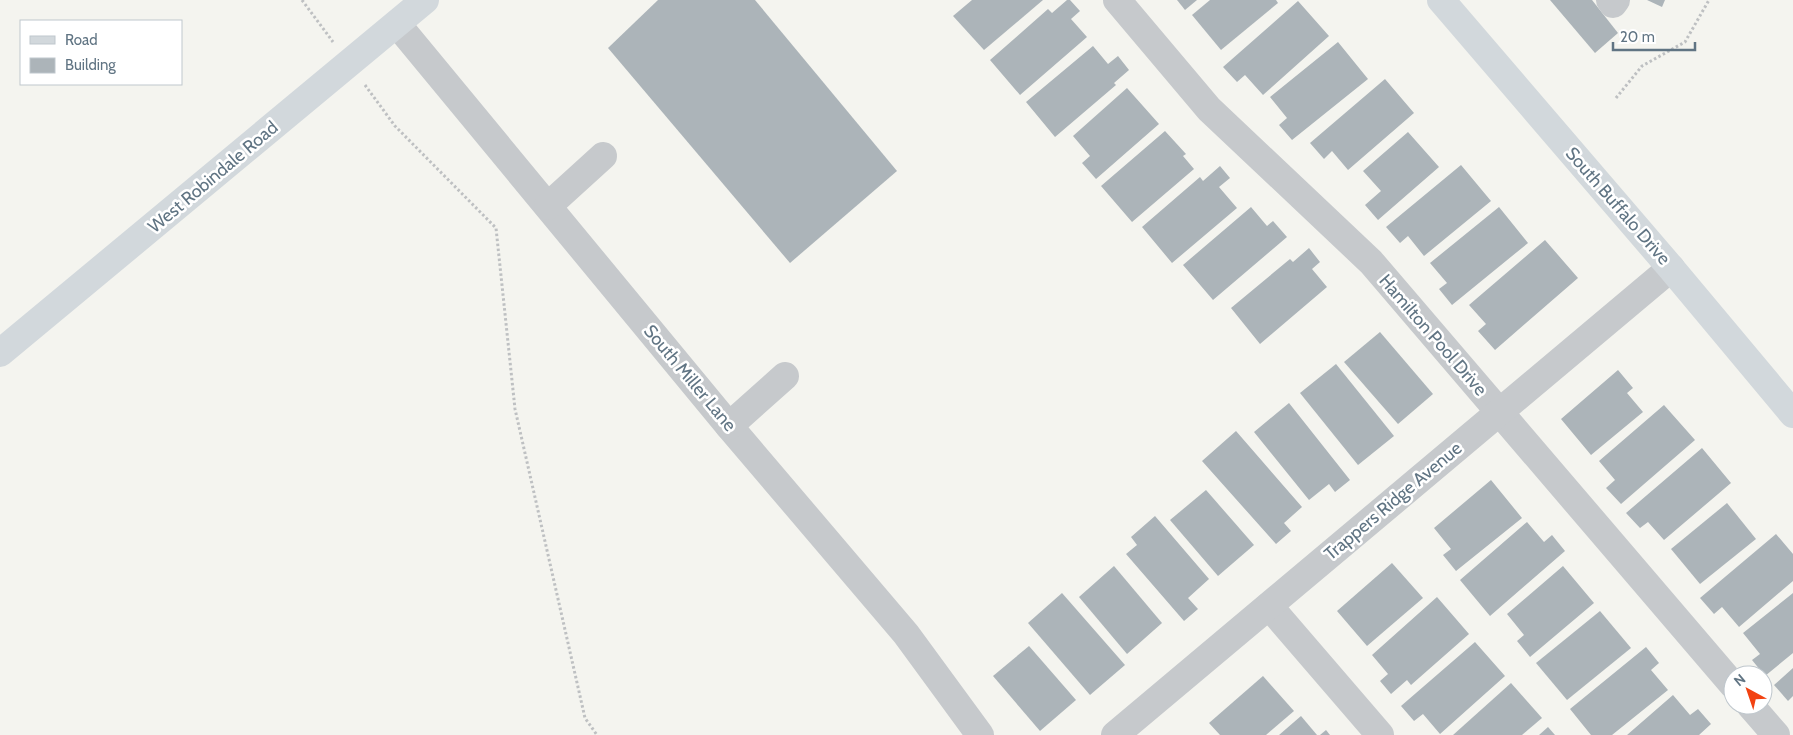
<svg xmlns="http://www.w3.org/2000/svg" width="1793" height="735" font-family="Cabin,sans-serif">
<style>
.building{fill:#acb4b9}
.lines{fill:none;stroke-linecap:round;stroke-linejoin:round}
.path{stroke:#bec0c2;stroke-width:3;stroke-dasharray:2.5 2.5;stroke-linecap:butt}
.minor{stroke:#c6c9cc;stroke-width:28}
.major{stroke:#d2d8dc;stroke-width:28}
.labels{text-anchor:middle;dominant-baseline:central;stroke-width:5;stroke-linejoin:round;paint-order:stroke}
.street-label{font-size:18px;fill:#607483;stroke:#fff}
</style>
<rect width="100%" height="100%" fill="#f4f4ef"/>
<!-- building -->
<g class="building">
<path d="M658,0H755L897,171L790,263L608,48Z"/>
<path d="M972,0H1043L984,50L953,16Z"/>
<path d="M1067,0H1070L1080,11L1071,19L1087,37L1020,95L990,60L1048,9L1052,13Z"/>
<path d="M1177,0H1197L1185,10Z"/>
<path d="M1210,0H1276L1278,3L1221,50L1192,15Z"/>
<path d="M1550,0H1592L1618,33L1595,53Z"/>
<path d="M1647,0H1665L1662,7Z"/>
<path d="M1298,1L1329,36L1263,95L1245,75L1237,82L1223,67Z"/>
<path d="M1338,42L1368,79L1292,140L1279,125L1287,118L1270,97Z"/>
<path d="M1093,46L1108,64L1118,56L1129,70L1114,83L1116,85L1055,137L1026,102Z"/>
<path d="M1385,79L1414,113L1348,170L1332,151L1324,159L1310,143Z"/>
<path d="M1127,88L1159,124L1096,179L1082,163L1090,156L1073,136Z"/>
<path d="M1165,131L1186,154L1183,156L1194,169L1132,222L1101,186Z"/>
<path d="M1408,132L1439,167L1378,220L1365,205L1381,191L1363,171Z"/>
<path d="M1461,165L1491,201L1424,256L1408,236L1400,243L1386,227Z"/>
<path d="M1220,166L1230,178L1219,187L1237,208L1172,263L1142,227L1200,177L1203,181Z"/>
<path d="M1251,207L1267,226L1273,221L1287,237L1213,300L1183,265Z"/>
<path d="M1499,207L1528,243L1452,305L1439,289L1447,283L1430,263Z"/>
<path d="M1545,240L1578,278L1495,350L1478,331L1486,324L1469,305Z"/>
<path d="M1309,248L1320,262L1312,269L1327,287L1260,344L1231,308L1290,259L1293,262Z"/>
<path d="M1380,332L1433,394L1398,424L1344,362Z"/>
<path d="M1336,364L1394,436L1358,465L1300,393Z"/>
<path d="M1618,370L1633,388L1627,393L1643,412L1591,455L1561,419Z"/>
<path d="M1289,403L1350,480L1335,492L1329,484L1309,500L1254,432Z"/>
<path d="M1664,405L1695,440L1621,504L1606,488L1615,480L1599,461Z"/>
<path d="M1236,431L1302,507L1284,523L1291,531L1276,544L1202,461Z"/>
<path d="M1702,448L1731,483L1664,540L1648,522L1640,528L1626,513Z"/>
<path d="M1491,480L1522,518L1456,571L1443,555L1451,549L1434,528Z"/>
<path d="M1206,490L1254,545L1218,576L1170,520Z"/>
<path d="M1727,503L1756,539L1700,584L1671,549Z"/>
<path d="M1155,516L1209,579L1188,598L1198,609L1184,621L1126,554L1137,545L1131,537Z"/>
<path d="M1527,522L1544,542L1552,535L1565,551L1490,616L1460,580Z"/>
<path d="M1776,534L1793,554V581L1739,627L1722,607L1714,614L1700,598Z"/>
<path d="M1392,563L1423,598L1367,646L1337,611Z"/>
<path d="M1114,566L1162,623L1127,654L1079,597Z"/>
<path d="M1563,566L1594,603L1530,657L1517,641L1524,635L1507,614Z"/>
<path d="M1062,593L1125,665L1090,695L1028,623Z"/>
<path d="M1793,593V653L1765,676L1752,660L1760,654L1743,633Z"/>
<path d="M1437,597L1469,634L1411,685L1407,680L1391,694L1380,681L1388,674L1372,655Z"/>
<path d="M1600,611L1631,648L1567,700L1536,663Z"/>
<path d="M1475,642L1505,676L1440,734L1423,714L1414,721L1401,706Z"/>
<path d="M1029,646L1076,700L1040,731L993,676Z"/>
<path d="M1646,647L1659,663L1651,670L1668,690L1612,735H1591L1570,709Z"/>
<path d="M1793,668V696L1788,701L1774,685Z"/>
<path d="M1263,676L1294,711L1266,735H1220L1209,723Z"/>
<path d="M1511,683L1542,718L1522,735H1453Z"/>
<path d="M1673,695L1690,715L1698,709L1711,724L1699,735H1627Z"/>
<path d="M1301,716L1317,735H1279Z"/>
<path d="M1548,727L1555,735H1539Z"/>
<path d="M1326,730L1330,735H1320Z"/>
</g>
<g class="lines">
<!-- path -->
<g class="path">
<path d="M302,0L333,42"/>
<path d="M365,85L395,126L496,228L515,409L585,718L597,735"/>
<path d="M1616,98L1642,66L1685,42L1709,0"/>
</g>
<!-- minor -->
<g class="minor">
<path d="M1117,0L1209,109L1371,262L1733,685"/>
<path d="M1610,0L1613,4L1616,0"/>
<path d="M397,24L729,426L906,634L980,735"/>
<path d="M548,206L603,156"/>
<path d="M729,426L785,376"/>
<path d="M1269,606L1380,735"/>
<path d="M1750,705L1776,735"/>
<path d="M1115,735L1671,268"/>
</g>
<!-- major -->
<g class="major">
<path d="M1441,0L1671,268L1793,414"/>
<path d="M0,353L425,0"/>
</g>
</g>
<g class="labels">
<!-- street labels -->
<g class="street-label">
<text transform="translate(213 177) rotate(-40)">West Robindale Road</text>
<text transform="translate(1618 206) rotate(49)">South Buffalo Drive</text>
<text transform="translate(1433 335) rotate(49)">Hamilton Pool Drive</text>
<text transform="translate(690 378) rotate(50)">South Miller Lane</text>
<text transform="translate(1393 501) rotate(-40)">Trappers Ridge Avenue</text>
</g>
</g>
<!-- legend -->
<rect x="20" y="20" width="162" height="65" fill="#ffffff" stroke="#bfc7cd"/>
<rect x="30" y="36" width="25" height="8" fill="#d2d8dc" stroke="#bfc7cd"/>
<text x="65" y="45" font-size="15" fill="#607483">Road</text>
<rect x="30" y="58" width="25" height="15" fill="#acb4b9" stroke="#bfc7cd"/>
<text x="65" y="70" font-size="15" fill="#607483">Building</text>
<!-- north arrow -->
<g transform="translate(1748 690) rotate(320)"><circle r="24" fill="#ffffff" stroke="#bfc7cd"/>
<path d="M0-4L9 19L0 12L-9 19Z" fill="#f24211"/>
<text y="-8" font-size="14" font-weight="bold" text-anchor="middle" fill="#607483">N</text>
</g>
<!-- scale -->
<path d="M1613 42v8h82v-8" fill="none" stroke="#607483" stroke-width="2.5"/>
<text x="1620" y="42" font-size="15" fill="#607483" stroke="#ffffff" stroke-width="4" paint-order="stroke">20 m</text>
</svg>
